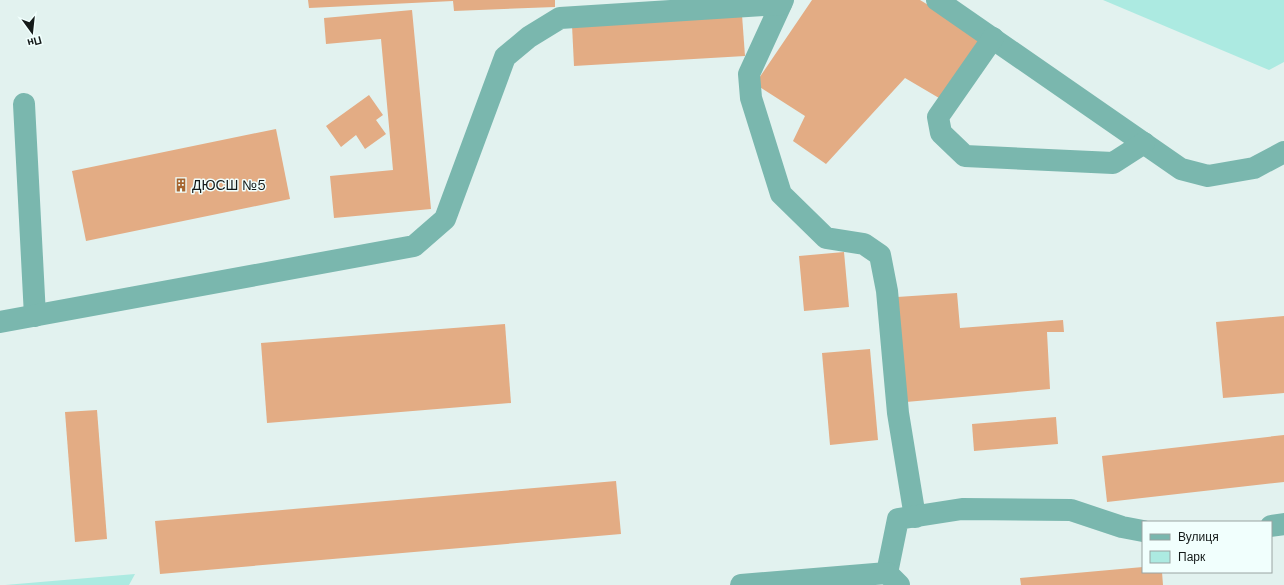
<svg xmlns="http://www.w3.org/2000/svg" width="1284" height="585" font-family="'DM Sans',sans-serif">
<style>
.green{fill:#aceae1}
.building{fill:#e3ac84}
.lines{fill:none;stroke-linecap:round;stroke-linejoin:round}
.minor{stroke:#7ab7ae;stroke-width:22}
.labels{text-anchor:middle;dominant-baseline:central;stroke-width:3;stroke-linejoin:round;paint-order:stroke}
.poi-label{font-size:14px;fill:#141a19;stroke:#f1fffd;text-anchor:start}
</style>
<rect width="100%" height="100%" fill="#e2f2ef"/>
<!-- green -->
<g class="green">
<path d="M1103,0H1284V62L1269,70Z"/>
<path d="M135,574L129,585H5Z"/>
</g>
<!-- building -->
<g class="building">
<path d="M308,0H555V7L454,11L453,1L309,8Z"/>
<path d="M812,0H920L981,37L939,98L905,78L826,164L793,141L805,116L755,84Z"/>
<path d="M412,10L431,209L334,218L330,176L393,170L381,39L326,44L324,18Z"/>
<path d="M742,15L745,56L574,66L572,25Z"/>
<path d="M369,95L383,115L376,120L386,134L365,149L356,135L341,147L326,126Z"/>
<path d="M276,129L290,199L86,241L72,171Z"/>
<path d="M844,252L849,307L804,311L799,256Z"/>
<path d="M957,293L960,328L1063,320L1064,332H1047L1050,389L906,402L897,297Z"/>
<path d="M1284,316V393L1223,398L1216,322Z"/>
<path d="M505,324L511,403L267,423L261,343Z"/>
<path d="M870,349L878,440L830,445L822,353Z"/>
<path d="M97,410L107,539L75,542L65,412Z"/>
<path d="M1056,417L1058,444L974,451L972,424Z"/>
<path d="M1284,435V482L1107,502L1102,456Z"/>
<path d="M616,481L621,534L160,574L155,521Z"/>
<path d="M1143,567V572H1162L1163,585H1021L1020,578Z"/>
</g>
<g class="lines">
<!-- minor -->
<g class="minor">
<path d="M783,0L749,74L751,98L781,194L826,238L864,244L880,255L887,291L898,413L915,517"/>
<path d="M937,0L1181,169L1208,176L1254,168L1284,152"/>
<path d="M993,38L938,117L941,133L965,156L1113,163L1144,143"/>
<path d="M24,104L35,316"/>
<path d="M0,322L414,246L445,219L505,57L529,37L560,18L781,4"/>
<path d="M1271,526L1284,524"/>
<path d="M887,573L898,519L962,509L1071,510L1122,527L1143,531"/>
<path d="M741,585L887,573L899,585"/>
</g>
</g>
<!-- icons -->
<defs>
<g id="building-bare" transform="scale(1.08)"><path d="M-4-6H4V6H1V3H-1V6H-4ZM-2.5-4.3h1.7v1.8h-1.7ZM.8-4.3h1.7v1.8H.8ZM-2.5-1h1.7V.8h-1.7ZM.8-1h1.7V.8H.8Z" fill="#a6652f" stroke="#f1fffd" stroke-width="2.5" paint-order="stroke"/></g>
</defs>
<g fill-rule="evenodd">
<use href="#building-bare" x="181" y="185"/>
</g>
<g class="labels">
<!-- poi labels -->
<g class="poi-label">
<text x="192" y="185">ДЮСШ №5</text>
</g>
</g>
<!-- legend -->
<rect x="1142" y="521" width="130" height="52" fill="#f1fffd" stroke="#99a3a2"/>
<rect x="1150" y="534" width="20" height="6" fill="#7ab7ae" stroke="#99a3a2"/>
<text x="1178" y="541" font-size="12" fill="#141a19">Вулиця</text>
<rect x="1150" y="551" width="20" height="12" fill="#aceae1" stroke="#99a3a2"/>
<text x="1178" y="561" font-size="12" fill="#141a19">Парк</text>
<!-- north arrow -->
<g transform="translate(32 32) rotate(165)" stroke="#f1fffd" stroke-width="3" paint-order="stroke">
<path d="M0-3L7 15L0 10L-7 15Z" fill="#141a19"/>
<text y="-6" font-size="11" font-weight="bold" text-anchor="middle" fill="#141a19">Пн</text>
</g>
</svg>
